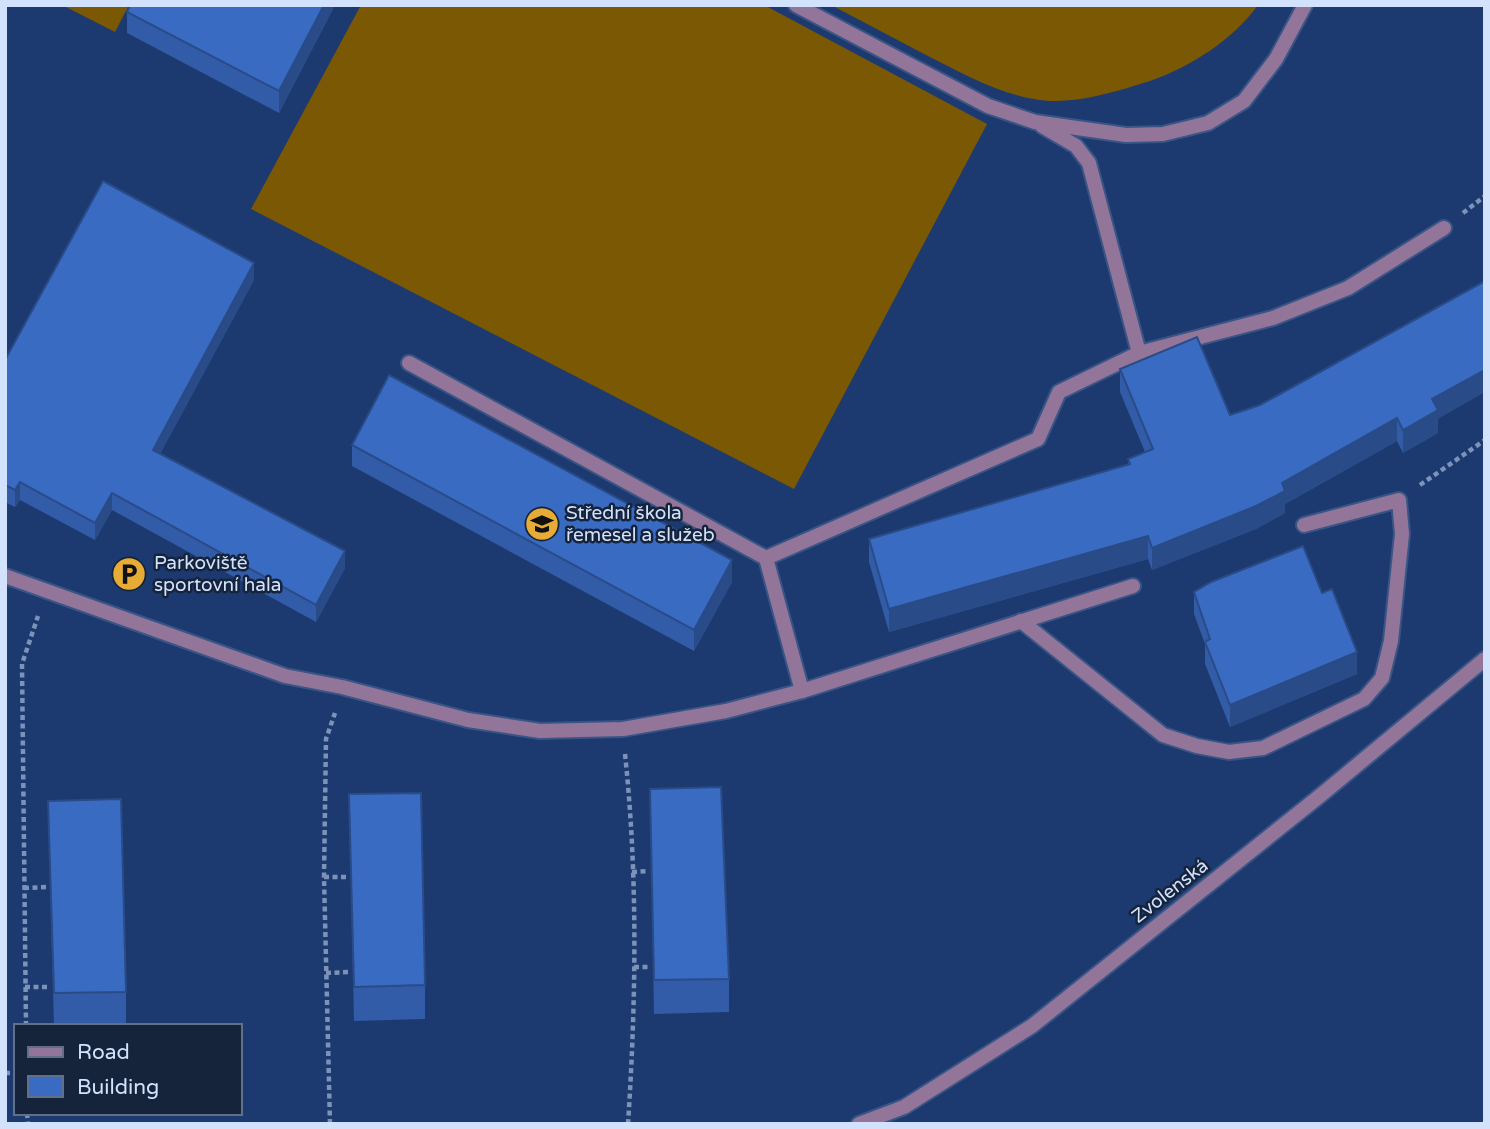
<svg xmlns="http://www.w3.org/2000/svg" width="1490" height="1129" font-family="'Varela Round',sans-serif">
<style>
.pitch{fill:#7b5803}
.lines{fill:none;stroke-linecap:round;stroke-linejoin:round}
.service-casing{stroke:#395586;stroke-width:18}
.minor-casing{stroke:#395586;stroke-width:18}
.path{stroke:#7c92b9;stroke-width:4.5;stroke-dasharray:5 3.5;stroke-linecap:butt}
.service{stroke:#94759a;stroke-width:14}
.minor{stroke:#94759a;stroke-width:14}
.wall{fill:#325ca7}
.shaded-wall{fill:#294b88}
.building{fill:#3a6bc2;stroke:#294b88;stroke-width:2}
.labels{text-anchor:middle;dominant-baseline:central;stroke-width:5;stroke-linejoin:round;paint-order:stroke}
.poi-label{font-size:19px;fill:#d2e1fc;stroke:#15233b;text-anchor:start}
.street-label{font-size:19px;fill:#d2e1fc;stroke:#15233b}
</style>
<rect width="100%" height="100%" fill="#1c3a6f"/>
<!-- pitch -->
<g class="pitch">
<path d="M62,5H129L115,32Z"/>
<path d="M361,5H764L987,124L794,489L251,209Z"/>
<path d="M831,5H1258C1233,40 1190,67 1150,81C1118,91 1084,102 1050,101C1005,98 966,75 926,55C894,38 863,22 831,5Z"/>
</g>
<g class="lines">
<!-- service casing -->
<g class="service-casing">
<g id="service">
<path d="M796,5L988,106L1035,122L1126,135L1163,134L1208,123L1244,101L1276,59L1305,5"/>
<path d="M1042,126L1076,146L1089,163L1139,353"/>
<path d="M409,363L766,558"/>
<path d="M5,576L285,676L342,687L468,720L540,731L623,729L726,711L802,691L1133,586"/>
<path d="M1021,621L1163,735L1197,746L1229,752L1263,748L1364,699L1382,678L1391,641L1402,534L1399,500L1304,525"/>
<path d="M802,691L766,558L1038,439L1059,392L1139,353L1273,318L1348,288L1444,228"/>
</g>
</g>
<!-- minor casing -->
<g class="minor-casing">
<path id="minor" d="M859,1124L904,1107L1032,1026L1321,795L1485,659"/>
</g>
<!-- path -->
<g class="path">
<path d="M1463,213L1485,196"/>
<path d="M1420,485L1485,440"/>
<path d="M625,754C638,877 636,1001 628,1124"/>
<path d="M632,872L649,871"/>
<path d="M324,877H349"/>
<path d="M24,888L49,887"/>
<path d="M634,967H651"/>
<path d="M326,973L351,972"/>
<path d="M25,987H50"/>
<path d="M26,1026L22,664L38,616"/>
<path d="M5,1073H16"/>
<path d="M27,1113L28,1124"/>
<path d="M330,1124L324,877L326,739L335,713"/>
</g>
<!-- service -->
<use href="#service" class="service"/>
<!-- minor -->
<use href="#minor" class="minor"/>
</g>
<!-- wall -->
<g class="wall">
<path d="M335,5L279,113L127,33V12Z"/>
<path d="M254,280L160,454L345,568L316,622L112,510L95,540L20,500L15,507L5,502V360Z"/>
<path d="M1120,369L1230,415L1438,419V433L1403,453L1397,441L1285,504V513L1256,529L1152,570L1148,559L889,632L869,562V539L1128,465V459L1145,452L1120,392Z"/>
<path d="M352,445L732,582L694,651L352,466Z"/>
<path d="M1194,592L1357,674L1230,727L1205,664V644L1194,614Z"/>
<path d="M650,789L729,979V1012L654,1014Z"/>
<path d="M349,794L425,985V1019L354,1021Z"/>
<path d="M48,801L126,992V1026H54Z"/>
</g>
<!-- shaded-wall -->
<g class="shaded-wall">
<path d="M324,5H335L279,113V91Z"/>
<path d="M254,263V280L153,467V450Z"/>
<path d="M1485,370V392L1438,419V433L1403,453V430L1432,399Z"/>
<path d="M1397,418V441L1285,504V513L1256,529L1152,570V548L1282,483Z"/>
<path d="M20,482V500L15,507V490Z"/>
<path d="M112,493V510L95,540V523Z"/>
<path d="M1148,536V559L889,632V609Z"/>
<path d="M345,551V568L316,622V605Z"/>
<path d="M732,560V582L694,651V630Z"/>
<path d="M1357,652V674L1230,727V705Z"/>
</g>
<!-- building -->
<g class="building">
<path d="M130,5H324L279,91L127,12Z"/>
<path d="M103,181L254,263L153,450L345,551L316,605L112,493L95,523L20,482L15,490L5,485V360Z"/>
<path d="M1485,281V370L1432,399L1438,410L1403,430L1397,418L1282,483L1285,491L1256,506L1152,548L1148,536L889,609L869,539L1130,464L1128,459L1153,449L1120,369L1197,337L1230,415L1260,405Z"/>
<path d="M389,375L732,560L694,630L352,445Z"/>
<path d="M1303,546L1322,593L1332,589L1357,652L1230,705L1205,642L1210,639L1194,592L1211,582Z"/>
<path d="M721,787L729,979L654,980L650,789Z"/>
<path d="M421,793L425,985L354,987L349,794Z"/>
<path d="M121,799L126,992L54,993L48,801Z"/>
</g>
<!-- icons -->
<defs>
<g id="school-disc" transform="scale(1.75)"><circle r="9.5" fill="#e6ac36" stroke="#15233b"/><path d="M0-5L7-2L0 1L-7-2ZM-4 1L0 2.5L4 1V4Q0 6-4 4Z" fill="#111"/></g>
<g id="parking-disc" transform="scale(1.75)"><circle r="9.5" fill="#e6ac36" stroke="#15233b"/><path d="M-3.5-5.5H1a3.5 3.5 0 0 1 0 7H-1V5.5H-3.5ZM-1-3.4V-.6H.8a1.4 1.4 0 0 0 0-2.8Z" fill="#111"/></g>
</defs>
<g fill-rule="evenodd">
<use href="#school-disc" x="542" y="524"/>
<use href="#parking-disc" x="129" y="574"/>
</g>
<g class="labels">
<!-- poi labels -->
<g class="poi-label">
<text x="566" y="513">Střední škola<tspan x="566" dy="22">řemesel a služeb</tspan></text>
<text x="154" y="563">Parkoviště<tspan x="154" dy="22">sportovní hala</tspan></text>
</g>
<!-- street labels -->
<g class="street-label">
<text transform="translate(1170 891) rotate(-38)">Zvolenská</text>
</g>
</g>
<!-- border -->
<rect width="1490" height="1129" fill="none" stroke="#d2e1fc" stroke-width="14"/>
<!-- legend -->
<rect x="14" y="1024" width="228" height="91" fill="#15233b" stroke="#616f88" stroke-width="2"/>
<rect x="28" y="1047" width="35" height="10" fill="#94759a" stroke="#616f88" stroke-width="2"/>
<text x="77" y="1059" font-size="21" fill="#d2e1fc">Road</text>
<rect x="28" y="1076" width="35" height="21" fill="#3a6bc2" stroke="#616f88" stroke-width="2"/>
<text x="77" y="1094" font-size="21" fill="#d2e1fc">Building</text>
</svg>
